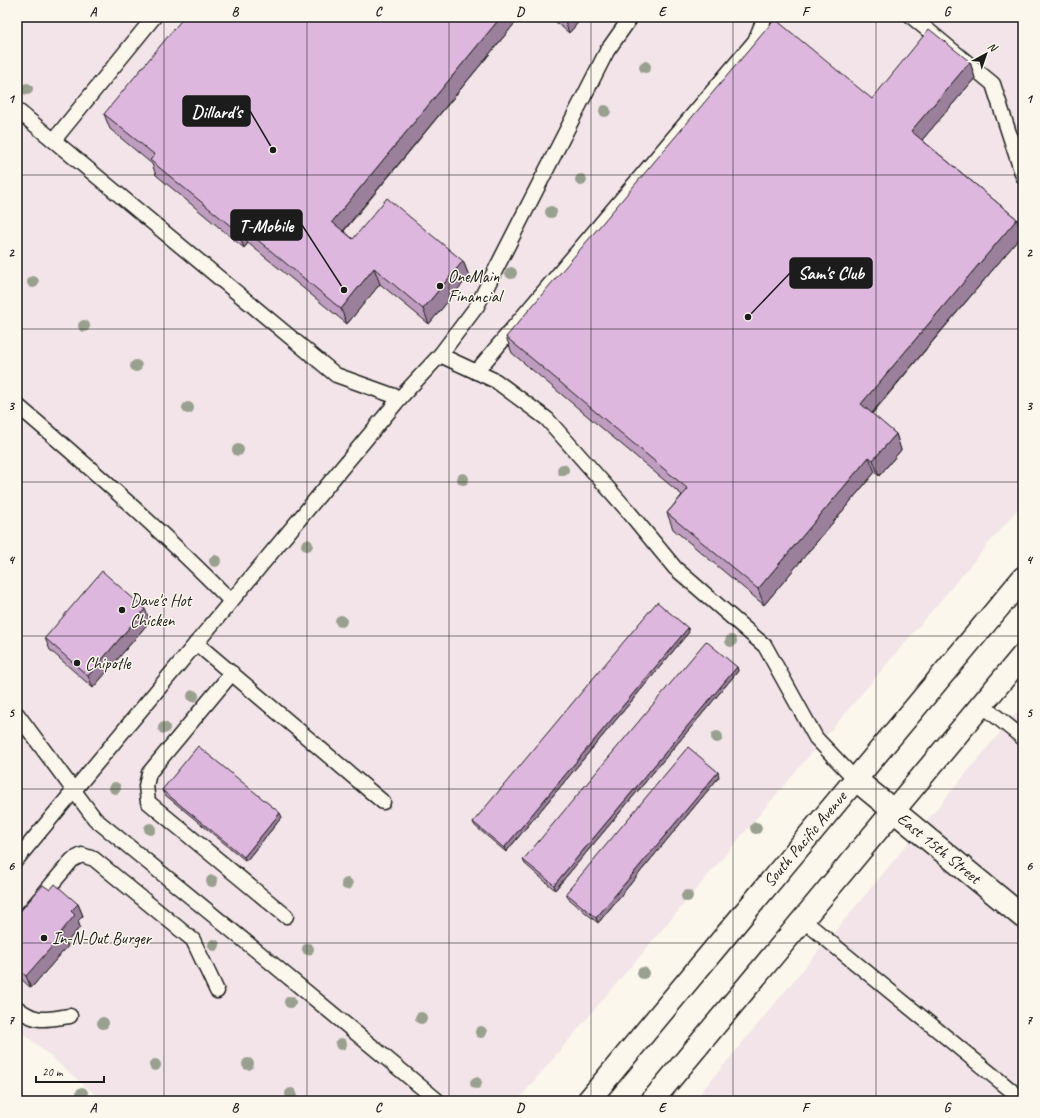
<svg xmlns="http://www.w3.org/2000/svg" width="1040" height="1118" font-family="Caveat,sans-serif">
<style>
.built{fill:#f2e4e8}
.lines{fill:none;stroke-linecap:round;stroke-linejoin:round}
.lane-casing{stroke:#1c1c1c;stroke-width:17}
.street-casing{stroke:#1c1c1c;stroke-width:25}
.secondary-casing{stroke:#1c1c1c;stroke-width:25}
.lane{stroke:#fbf7ec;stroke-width:14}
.street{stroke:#fbf7ec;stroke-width:22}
.secondary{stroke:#fbf7ec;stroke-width:22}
.tree{fill:#9aa090}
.wall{fill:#bf9dc0;stroke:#1c1c1c}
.shaded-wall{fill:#9b809c;stroke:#1c1c1c}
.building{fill:#deb7df;stroke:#1c1c1c}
.grid{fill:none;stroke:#1c1c1c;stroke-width:1;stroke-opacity:0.55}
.poi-dot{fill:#1c1c1c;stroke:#fbf7ec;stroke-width:1.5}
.labels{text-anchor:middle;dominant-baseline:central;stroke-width:3;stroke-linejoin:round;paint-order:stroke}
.poi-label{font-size:17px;fill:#1c1c1c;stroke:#fbf7ec;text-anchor:start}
.street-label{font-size:17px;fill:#1c1c1c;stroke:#fbf7ec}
.leader{fill:none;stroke:#1c1c1c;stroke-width:1.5}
.callout-dot{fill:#1c1c1c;stroke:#fbf7ec;stroke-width:1.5}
.callout{fill:#1c1c1c;stroke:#1c1c1c;stroke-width:1.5}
.callout-label{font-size:18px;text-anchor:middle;font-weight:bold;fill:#fff}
.neatline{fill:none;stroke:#1c1c1c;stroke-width:1.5}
.grid-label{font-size:13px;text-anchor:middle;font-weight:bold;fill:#1c1c1c}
</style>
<rect width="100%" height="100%" fill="#fbf7ec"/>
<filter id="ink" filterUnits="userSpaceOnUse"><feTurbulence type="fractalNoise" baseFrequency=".025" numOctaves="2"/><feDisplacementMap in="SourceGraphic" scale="8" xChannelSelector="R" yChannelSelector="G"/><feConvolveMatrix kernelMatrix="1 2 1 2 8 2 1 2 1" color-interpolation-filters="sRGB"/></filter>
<g filter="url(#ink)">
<!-- built -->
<g class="built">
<path d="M17,17H1023V503L517,1101H103L17,1028Z"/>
<path d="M1023,705V1101H694Z"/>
</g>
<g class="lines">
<!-- lane casing -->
<g class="lane-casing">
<g id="lane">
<path d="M912,17L993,84L1023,176"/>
<path d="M17,110L336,375L400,398L440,355L496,381L547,419L628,511L675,568L765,646L816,738L855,779"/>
<path d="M54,140L154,17"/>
<path d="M440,355L477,306L607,51L631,17"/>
<path d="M476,372L755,41L765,17"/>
<path d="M17,405C91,468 163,532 231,601"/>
<path d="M196,643L383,802"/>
<path d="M232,673L149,773L146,786L148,802L286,916"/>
<path d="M982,705L1023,738"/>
<path d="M17,714L95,819L257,951L438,1101"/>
<path d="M17,859L400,398"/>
<path d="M803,920L1023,1100"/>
<path d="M17,926L72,860L82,855L94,859L193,940L217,991"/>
<path d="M17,1008C37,1024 47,1019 70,1016"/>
</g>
</g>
<!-- street casing -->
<g class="street-casing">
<path id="street" d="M855,779L1023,917"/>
</g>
<!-- secondary casing -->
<g class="secondary-casing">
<g id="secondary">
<path d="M588,1101L1023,578"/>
<path d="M652,1101L1023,655"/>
</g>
</g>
<!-- lane -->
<use href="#lane" class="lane"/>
<!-- street -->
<use href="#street" class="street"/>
<!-- secondary -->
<use href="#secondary" class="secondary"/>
</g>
<!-- trees -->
<g class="tree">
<circle cx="645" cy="67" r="6"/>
<circle cx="27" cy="89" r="6"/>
<circle cx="605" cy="111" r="6"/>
<circle cx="581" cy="180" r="6"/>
<circle cx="551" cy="212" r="6"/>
<circle cx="511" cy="273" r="6"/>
<circle cx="33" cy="282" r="6"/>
<circle cx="84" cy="326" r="6"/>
<circle cx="136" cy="366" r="6"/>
<circle cx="188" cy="408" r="6"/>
<circle cx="238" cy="450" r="6"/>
<circle cx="563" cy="470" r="6"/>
<circle cx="463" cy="479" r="6"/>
<circle cx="307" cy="545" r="6"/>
<circle cx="215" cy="561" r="6"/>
<circle cx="341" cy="621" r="6"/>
<circle cx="731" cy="641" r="6"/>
<circle cx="193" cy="696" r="6"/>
<circle cx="164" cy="728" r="6"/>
<circle cx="717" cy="737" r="6"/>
<circle cx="115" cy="788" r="6"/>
<circle cx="756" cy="828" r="6"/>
<circle cx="150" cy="829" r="6"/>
<circle cx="212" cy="881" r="6"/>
<circle cx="347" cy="884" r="6"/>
<circle cx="687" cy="896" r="6"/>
<circle cx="214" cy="945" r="6"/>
<circle cx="308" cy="949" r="6"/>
<circle cx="643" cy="973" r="6"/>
<circle cx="290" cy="1002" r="6"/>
<circle cx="421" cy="1018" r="6"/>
<circle cx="103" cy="1023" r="6"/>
<circle cx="481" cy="1032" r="6"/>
<circle cx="341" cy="1044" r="6"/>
<circle cx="248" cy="1064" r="6"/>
<circle cx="155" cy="1065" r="6"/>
<circle cx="476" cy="1083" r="6"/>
<circle cx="82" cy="1093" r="6"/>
<circle cx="291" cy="1094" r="6"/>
</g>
<!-- wall -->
<g class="wall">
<path d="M520,17L344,231L353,239L463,261L469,276L429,324L380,284L347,324L248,243L244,248L156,175L152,164L110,129L104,114Z"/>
<path d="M550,17H583L569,33Z"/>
<path d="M970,62L975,78L922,140L1017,219L1022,235L872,414L896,434L901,450L879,476L875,472L764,605L673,529L667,513L682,495L512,353L506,337L872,99Z"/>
<path d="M150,621L93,688L50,650L45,638Z"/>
<path d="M689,632L506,852L475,826L473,822Z"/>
<path d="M737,667L738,671L555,890L525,864L523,860Z"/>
<path d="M719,777L598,923L568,898L566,893Z"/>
<path d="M162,790L282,817L246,861L164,794Z"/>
<path d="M50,890L78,904L83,916L78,921L80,927L66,943L68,946L31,988L20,978L17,981V915Z"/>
</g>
<!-- shaded-wall -->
<g class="shaded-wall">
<path d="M501,17H520L338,237L332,222Z"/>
<path d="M564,17H583L569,33L564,18Z"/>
<path d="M970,62L975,78L916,147L911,131Z"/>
<path d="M1017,219L1022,235L866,420L861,404Z"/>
<path d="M242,227L248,243L244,248L238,232Z"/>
<path d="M463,261L469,276L429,324L423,309Z"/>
<path d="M374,268L380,284L347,324L341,309Z"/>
<path d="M896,434L901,450L879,476L873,460Z"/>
<path d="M869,457L875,472L764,605L758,589Z"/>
<path d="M145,609L150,621L93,688L88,676Z"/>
<path d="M688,628L689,632L506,852L504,848Z"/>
<path d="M737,667L738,671L555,890L554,885Z"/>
<path d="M718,772L719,777L598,923L596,918Z"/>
<path d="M280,813L282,817L246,861L244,857Z"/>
<path d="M78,904L83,916L78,921L80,927L66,943L68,946L31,988L26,976L61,932L71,911Z"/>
<path d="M17,971L20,978L17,981Z"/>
</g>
<!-- building -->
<g class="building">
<path d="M184,17H501L332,222L353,239L387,198L463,261L423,309L374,268L341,309L242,227L238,232L150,160L155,155L104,114Z"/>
<path d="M775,19L872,99L929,29L970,62L911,131L1017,219L861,404L896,434L873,460L869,457L758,589L667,513L688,489L506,337Z"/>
<path d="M102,571L145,609L88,676L45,638Z"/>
<path d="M657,602L688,628L504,848L473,822Z"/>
<path d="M706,641L737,667L554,885L523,860Z"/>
<path d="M198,746L280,813L244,857L162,790Z"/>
<path d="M688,747L718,772L596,918L566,893Z"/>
<path d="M55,884L78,904L71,911L75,915L61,932L63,934L26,976L17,968V915L43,885L50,890Z"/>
</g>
</g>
<!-- grid -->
<path class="grid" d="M164,17V1101M307,17V1101M449,17V1101M591,17V1101M733,17V1101M876,17V1101M17,175H1023M17,329H1023M17,482H1023M17,636H1023M17,789H1023M17,943H1023"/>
<!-- markers -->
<g class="poi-dot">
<circle cx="440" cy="286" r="4"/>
<circle cx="122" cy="610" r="4"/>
<circle cx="77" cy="663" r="4"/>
<circle cx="44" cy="938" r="4"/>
</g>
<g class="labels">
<!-- poi labels -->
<g class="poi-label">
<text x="448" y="276">OneMain<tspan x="448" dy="20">Financial</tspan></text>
<text x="130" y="600">Dave's Hot<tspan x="130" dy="20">Chicken</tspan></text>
<text x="85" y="663">Chipotle</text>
<text x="52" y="938">In-N-Out Burger</text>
</g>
<!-- street labels -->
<g class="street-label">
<text transform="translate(805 839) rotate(-50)">South Pacific Avenue</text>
<text transform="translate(939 848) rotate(39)">East 15th Street</text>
</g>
</g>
<!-- callouts -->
<path class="leader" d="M273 150L250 111M344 290L302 225M748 317L790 273"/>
<g class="callout-dot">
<circle cx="273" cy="150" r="4"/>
<circle cx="344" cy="290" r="4"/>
<circle cx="748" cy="317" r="4"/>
</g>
<g class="callout">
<rect x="183" y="96" width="67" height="30" rx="4"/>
<rect x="231" y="210" width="71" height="30" rx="4"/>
<rect x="790" y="258" width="82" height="30" rx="4"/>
</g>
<g class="callout-label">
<text x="217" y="118">Dillard's</text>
<text x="266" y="232">T-Mobile</text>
<text x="831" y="279">Sam's Club</text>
</g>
<!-- margin -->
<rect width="1040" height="1118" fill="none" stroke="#fbf7ec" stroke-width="44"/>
<!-- north arrow -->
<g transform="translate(986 54) rotate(40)" stroke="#fbf7ec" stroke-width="3" paint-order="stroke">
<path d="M0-3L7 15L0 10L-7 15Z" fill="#1c1c1c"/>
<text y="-6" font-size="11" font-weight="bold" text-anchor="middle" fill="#1c1c1c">N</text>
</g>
<!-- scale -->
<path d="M36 1076v6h68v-6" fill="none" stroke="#1c1c1c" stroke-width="2"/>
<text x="42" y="1076" font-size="12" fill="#1c1c1c" stroke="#fbf7ec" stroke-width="3" paint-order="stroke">20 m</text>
<rect x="22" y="22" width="996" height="1074" class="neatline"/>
<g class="grid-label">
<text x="93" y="16">A</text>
<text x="235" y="16">B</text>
<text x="378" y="16">C</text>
<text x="520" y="16">D</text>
<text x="662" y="16">E</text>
<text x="805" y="16">F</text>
<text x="947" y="16">G</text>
<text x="11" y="103">1</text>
<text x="1029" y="103">1</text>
<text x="11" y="257">2</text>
<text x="1029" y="257">2</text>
<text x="11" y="410">3</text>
<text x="1029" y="410">3</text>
<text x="11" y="564">4</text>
<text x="1029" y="564">4</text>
<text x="11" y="717">5</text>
<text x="1029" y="717">5</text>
<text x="11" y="870">6</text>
<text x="1029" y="870">6</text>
<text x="11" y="1024">7</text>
<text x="1029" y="1024">7</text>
<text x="93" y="1112">A</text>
<text x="235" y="1112">B</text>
<text x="378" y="1112">C</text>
<text x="520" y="1112">D</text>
<text x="662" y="1112">E</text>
<text x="805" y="1112">F</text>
<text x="947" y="1112">G</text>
</g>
</svg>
